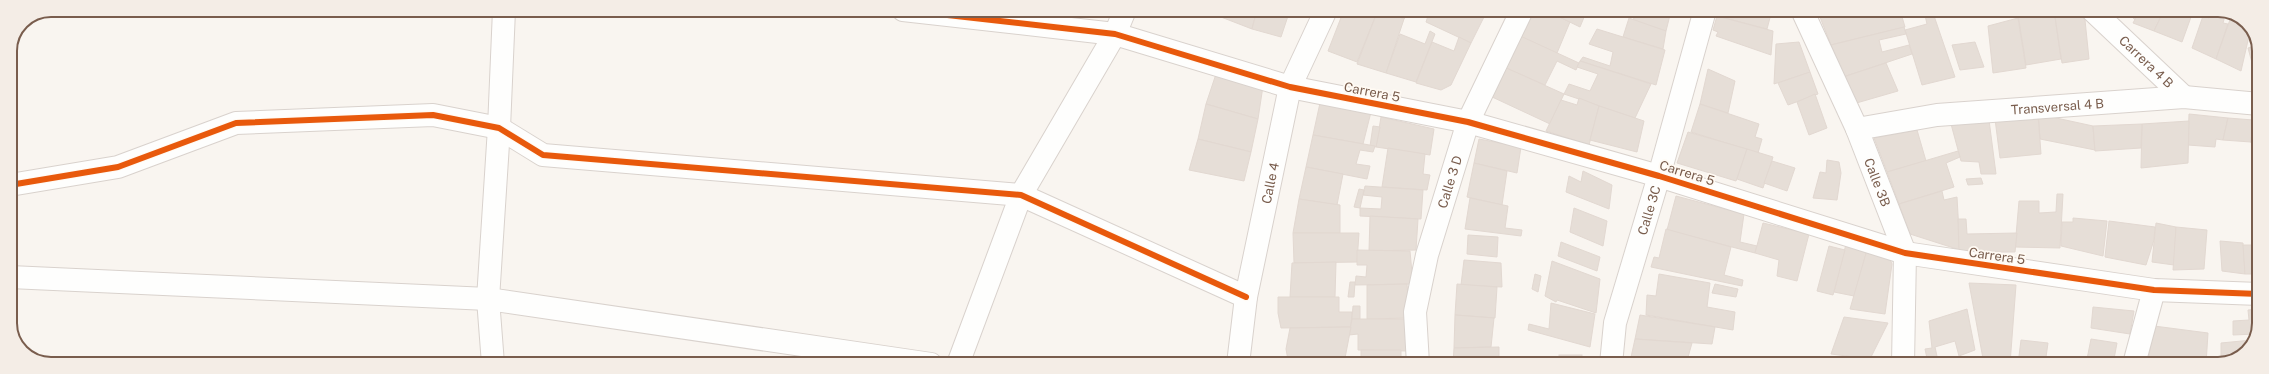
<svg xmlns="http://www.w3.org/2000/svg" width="2269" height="374" font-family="'Public Sans',sans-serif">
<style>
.building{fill:#e6ded7;stroke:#e2d8d1}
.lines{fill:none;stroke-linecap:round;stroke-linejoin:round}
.street-casing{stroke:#d9d2cd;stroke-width:24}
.street{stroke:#fefefd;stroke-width:22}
.cycleway-casing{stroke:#fffaf3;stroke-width:8}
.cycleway{stroke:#e8590c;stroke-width:6}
.labels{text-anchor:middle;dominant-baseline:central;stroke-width:3.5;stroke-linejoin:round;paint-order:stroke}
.street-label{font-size:13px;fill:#795d4d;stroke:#fffaf3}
.rim{fill:none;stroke:#795d4d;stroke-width:2}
</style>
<rect width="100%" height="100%" fill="#f9f5f0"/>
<!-- building -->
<g class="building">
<path d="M1200,10H1223L1221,16L1205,11V15L1201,14Z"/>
<path d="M1223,10H1257L1252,29L1221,17Z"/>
<path d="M1257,10H1290L1281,37L1252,29Z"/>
<path d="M1344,10H1378L1357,62L1328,51Z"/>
<path d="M1378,10H1385L1404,19L1386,73L1357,64Z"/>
<path d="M1385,10H1407L1410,12L1404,19Z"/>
<path d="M1411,10H1418L1415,17L1409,14Z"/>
<path d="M1430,10H1482L1486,13L1471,43L1426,22Z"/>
<path d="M1529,10H1545L1570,22L1557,53L1518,35Z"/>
<path d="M1545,10H1587L1580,27Z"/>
<path d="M1636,10H1657L1670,15L1666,31L1633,21Z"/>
<path d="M1656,10H1671L1670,15Z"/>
<path d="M1719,10H1772L1767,29L1717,16Z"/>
<path d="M1825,10H1900L1905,27L1831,45L1818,12Z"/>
<path d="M1932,10L1955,77L1922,85L1905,30L1927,24L1924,11Z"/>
<path d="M2047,10H2054L2061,59L2026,65L2018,15Z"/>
<path d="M2054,10H2076L2085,20L2089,59L2062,63Z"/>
<path d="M2126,10H2140L2135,20Z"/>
<path d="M2140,10H2164L2154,31L2133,23Z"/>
<path d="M2164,10H2177L2191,17L2182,42L2154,31Z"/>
<path d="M2212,10L2226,12L2223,23L2228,24L2216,59L2192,48L2203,16L2209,18Z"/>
<path d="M2232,14L2246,22L2249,36L2241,71L2216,59Z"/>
<path d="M1717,16L1773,31L1771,55L1716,36L1718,32L1713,30Z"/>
<path d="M1629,18L1666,31L1663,49L1623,37Z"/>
<path d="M2018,18L2026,68L1993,73L1988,26Z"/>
<path d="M1904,27L1906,34L1879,40L1882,52L1909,45L1912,54L1843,77L1831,45Z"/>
<path d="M1597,29L1665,50L1656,85L1580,61L1583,57L1610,66L1613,52L1589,44Z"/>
<path d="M1430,31L1435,34L1416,82L1386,73L1400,34L1425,44Z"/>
<path d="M1518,35L1579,63L1576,70L1557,61L1545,85L1504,67Z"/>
<path d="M1459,37L1471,43L1451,85L1441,90L1416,83L1432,42L1454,51Z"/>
<path d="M1799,42L1810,72L1774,84L1776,44Z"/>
<path d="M1975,42L1984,67L1960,70L1952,45Z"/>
<path d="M2258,45L2259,81H2257L2248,48Z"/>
<path d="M1580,61L1651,84L1635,118L1564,94L1569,84L1590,91L1598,74L1577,67Z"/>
<path d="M1886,63L1898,91L1853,104L1843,77Z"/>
<path d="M1504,67L1564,94L1550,124L1490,96Z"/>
<path d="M1708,69L1735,81L1728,113L1700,104Z"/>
<path d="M1217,71L1263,86L1258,119L1206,104Z"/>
<path d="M1810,72L1818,94L1788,105L1778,83Z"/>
<path d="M1815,94L1827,128L1809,135L1797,102Z"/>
<path d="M1579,98L1599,106L1589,145L1546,131L1561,100L1577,105Z"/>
<path d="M1320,103L1371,112L1363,144L1313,135Z"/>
<path d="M1206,104L1258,119L1251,152L1198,139Z"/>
<path d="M1700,104L1759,124L1755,137L1762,139L1758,153L1691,132Z"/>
<path d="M1599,106L1644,121L1637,152L1590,140Z"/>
<path d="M2038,114L2093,126L2095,150L2040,139Z"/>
<path d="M2038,114L2041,154L2000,158L1995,119Z"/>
<path d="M2189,114L2228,118L2223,140L2216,139L2215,147L2188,145Z"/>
<path d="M1381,117L1434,129L1430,155L1376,147Z"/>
<path d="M2228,118L2253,120L2251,142L2223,140Z"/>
<path d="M1989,120L1996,174H1981L1979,162L1961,161L1951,124Z"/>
<path d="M2253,120H2259V144L2251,143Z"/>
<path d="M2189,121L2188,163L2141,168L2142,124Z"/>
<path d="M2142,124L2141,148L2095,151L2093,126Z"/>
<path d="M1373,126L1380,127L1376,147L1370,146Z"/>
<path d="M1917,130L1926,161L1887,172L1874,138Z"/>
<path d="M1688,132L1747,149L1736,181L1677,163Z"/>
<path d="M1313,135L1375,146L1373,152L1360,150L1356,164L1370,166L1367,179L1306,167Z"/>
<path d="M1198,139L1251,152L1244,181L1189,170Z"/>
<path d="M1479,139L1521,147L1517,173L1474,163Z"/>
<path d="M1388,148L1425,154L1423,174L1430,175L1427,190L1382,187Z"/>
<path d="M1747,149L1773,157L1763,188L1737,179Z"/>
<path d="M1958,151L1960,157L1946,163L1954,187L1899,204L1887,172Z"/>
<path d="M1827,160L1839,162L1841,173L1837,200L1813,198L1820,172L1826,173Z"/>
<path d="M1772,161L1795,168L1787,191L1764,183Z"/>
<path d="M1474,163L1507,171L1502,205L1467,197Z"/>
<path d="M1306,167L1343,174L1337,205L1299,199Z"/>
<path d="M1583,171L1612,185L1609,209L1566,192L1569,176L1581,182Z"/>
<path d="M1981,178L1983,184L1968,185L1966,179Z"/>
<path d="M1365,186L1423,190L1421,219L1360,216V208L1381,209L1382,197L1363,195Z"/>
<path d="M1359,189L1364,190L1360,208L1354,207Z"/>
<path d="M1942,191L1944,200L1957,197L1960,250L1910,234L1899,204Z"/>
<path d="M2057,194H2063L2060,248L2015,247L2019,201H2039V213L2056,212Z"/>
<path d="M1676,196L1744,214L1740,242L1757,246L1755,253L1667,230Z"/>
<path d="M1470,198L1508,206L1505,228L1522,230L1521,236L1465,229Z"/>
<path d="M1299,199L1340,205V233H1293Z"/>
<path d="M1574,208L1607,221L1603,246L1570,232Z"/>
<path d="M1370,216L1418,219L1416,250L1369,251Z"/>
<path d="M2073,218L2107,221L2103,256L2061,246L2062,222H2073Z"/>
<path d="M1958,219H1966L1967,234L2017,233L2015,252H1959Z"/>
<path d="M2109,221L2155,227L2154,240L2146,265L2105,257Z"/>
<path d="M1763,223L1809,234L1797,281L1777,276L1779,260L1755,253Z"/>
<path d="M2156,223L2176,227L2174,265L2152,262Z"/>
<path d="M2176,227L2207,230L2204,269L2173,270Z"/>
<path d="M1666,229L1731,247L1724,275L1743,280L1742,286L1651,267L1654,257L1659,258Z"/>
<path d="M1293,233H1359L1357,262L1294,263Z"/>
<path d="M1468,235L1498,237L1497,257L1467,254Z"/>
<path d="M2220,241L2243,243L2245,274L2222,271Z"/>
<path d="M1561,242L1600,257L1597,271L1558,256Z"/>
<path d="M1846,244L1867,250L1854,296L1834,292Z"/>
<path d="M2243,245H2259V274H2245Z"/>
<path d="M1829,246L1845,250L1833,295L1817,291Z"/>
<path d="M1357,250L1410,251L1413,284L1355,285L1356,276L1366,277L1367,265H1357Z"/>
<path d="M1867,250L1889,257L1892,264L1885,314L1850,309Z"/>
<path d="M1464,260L1501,263L1502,287L1461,285Z"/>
<path d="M1552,261L1600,279L1596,313L1557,300L1556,302L1545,296Z"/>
<path d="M1336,262L1335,297H1290L1292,263Z"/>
<path d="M1535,274L1541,276L1538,292L1532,289Z"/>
<path d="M1659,274L1710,283L1707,307L1735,312L1733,330L1646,315L1647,295L1656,296Z"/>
<path d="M1350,282H1355L1354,297H1348Z"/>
<path d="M1969,283L2016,285L2010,364H1984Z"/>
<path d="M1407,284L1410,318L1367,319V285Z"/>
<path d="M1457,284L1497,287L1495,318L1455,315Z"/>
<path d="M1715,284L1738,289L1736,297L1712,293Z"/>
<path d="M1278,297H1339V312H1352L1351,327L1281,328L1278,313Z"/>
<path d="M1551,303L1595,314L1590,347L1528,330L1529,324L1549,329Z"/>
<path d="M1353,306H1360V319H1352Z"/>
<path d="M2093,307L2134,311L2130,334L2091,328Z"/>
<path d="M1967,309L1975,350L1959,356L1955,341L1935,347L1938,361L1928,363L1925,349L1932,348L1929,321Z"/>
<path d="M2259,309V329L2255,334L2233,335V321L2249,320L2248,310Z"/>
<path d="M1455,315L1494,318L1491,347L1454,348Z"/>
<path d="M1640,315L1715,327L1712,344L1635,339Z"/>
<path d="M1844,317L1888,323L1870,359L1831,354Z"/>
<path d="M1352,319H1406L1407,351L1358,350V334L1349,335Z"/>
<path d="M2154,326L2208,333L2206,364H2177L2148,361Z"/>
<path d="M1351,327L1345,358L1288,360L1286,349L1290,328Z"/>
<path d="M1635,339L1692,343L1686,364L1630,362Z"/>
<path d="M2091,339L2117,343L2113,364L2087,359Z"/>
<path d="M2021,340L2048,343L2045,364H2018Z"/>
<path d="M2252,340L2245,354L2218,364H2206V360L2221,359V343Z"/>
<path d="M1499,347V364H1453L1454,348Z"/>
<path d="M1361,350H1401V364H1354V358H1361Z"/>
<rect x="1559" y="355" width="23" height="9"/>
<path d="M1332,358H1345L1344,364H1289L1288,360Z"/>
<path d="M2051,358L2059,361L2073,364H2050Z"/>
<path d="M1858,361L1885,362V364H1858Z"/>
<path d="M2148,361L2156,362L2177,364H2147Z"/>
<path d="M1630,362L1667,364H1630Z"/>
</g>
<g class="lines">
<!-- street casing -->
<g class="street-casing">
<g id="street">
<path d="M903,10L1115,34L1290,87L1468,122L1659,176L1905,253L2154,290L2259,294"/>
<path id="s1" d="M1802,10L1857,129L1905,253L1903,364"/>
<path id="s2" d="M2092,10L2184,97"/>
<path id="s3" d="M1857,129L1937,115L2184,97L2259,104"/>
<path d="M10,185L118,167L236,123L433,115L499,128L543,155L1021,195L1246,297"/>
<path d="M10,277L488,299L931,364"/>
<path d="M493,364L488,299L499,128L504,10"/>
<path d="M958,364L1021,195L1115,34L1125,10"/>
<path id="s4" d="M1238,364L1246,297L1290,87L1326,10"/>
<path id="s5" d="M1418,364L1415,312L1427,255L1468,122L1522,10"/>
<path id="s6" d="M1611,364L1615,323L1659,176L1705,10"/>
<path d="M2134,364L2154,290"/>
</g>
</g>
<!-- street -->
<use href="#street" class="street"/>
<!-- cycleway casing -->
<g class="cycleway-casing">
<g id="cycleway">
<path d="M903,10L1115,34L1290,87L1468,122L1659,176L1905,253L2154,290L2259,294"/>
<path d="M10,185L118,167L236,123L433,115L499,128L543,155L1021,195L1246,297"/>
</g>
</g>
<!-- cycleway -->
<use href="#cycleway" class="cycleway"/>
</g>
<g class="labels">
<!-- street labels -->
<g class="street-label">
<text stroke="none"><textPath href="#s2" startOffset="75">Carrera 4 B</textPath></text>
<text transform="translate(1372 92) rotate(11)">Carrera 5</text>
<text stroke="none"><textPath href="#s3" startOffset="202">Transversal 4 B</textPath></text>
<text transform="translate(1687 173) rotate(17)">Carrera 5</text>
<text stroke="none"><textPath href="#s5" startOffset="187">Calle 3 D</textPath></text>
<text stroke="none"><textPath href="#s1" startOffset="188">Calle 3B</textPath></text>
<text stroke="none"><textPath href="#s4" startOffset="184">Calle 4</textPath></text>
<text stroke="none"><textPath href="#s6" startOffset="159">Calle 3C</textPath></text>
<text transform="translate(1997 256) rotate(8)">Carrera 5</text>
</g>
</g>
<!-- crop -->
<path d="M0 0H2269V374H0ZM51 17H2218A34 34 0 0 1 2252 51V323A34 34 0 0 1 2218 357H51A34 34 0 0 1 17 323V51A34 34 0 0 1 51 17Z" fill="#f4ede6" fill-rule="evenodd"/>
<path class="rim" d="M51 17H2218A34 34 0 0 1 2252 51V323A34 34 0 0 1 2218 357H51A34 34 0 0 1 17 323V51A34 34 0 0 1 51 17Z"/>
</svg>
